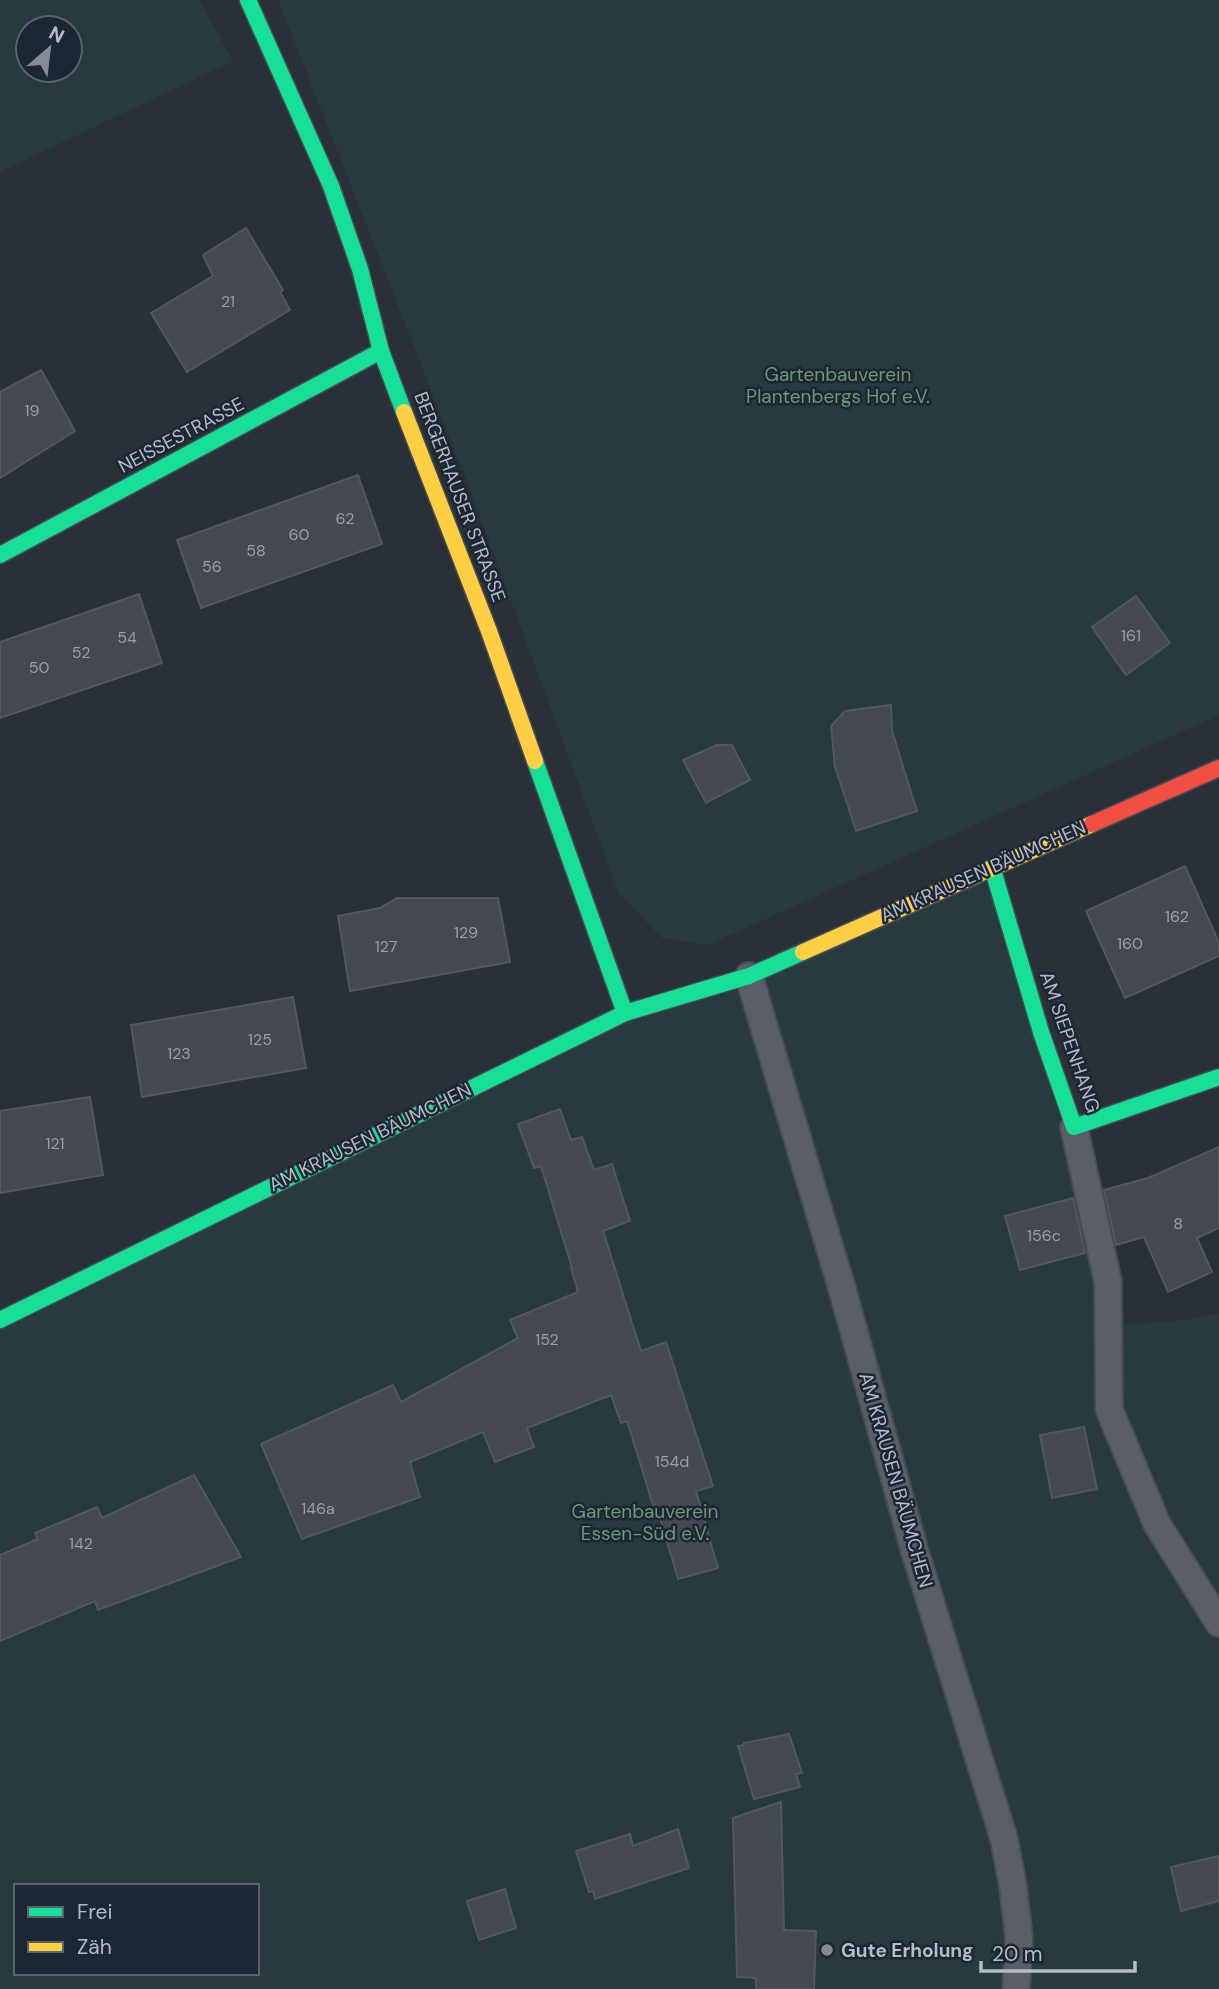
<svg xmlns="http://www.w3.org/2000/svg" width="1219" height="1989" font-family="'DM Sans',sans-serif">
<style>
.green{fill:#273a3e;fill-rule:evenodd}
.building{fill:#444950;stroke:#52575f;stroke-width:2}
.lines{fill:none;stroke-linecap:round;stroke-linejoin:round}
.lane-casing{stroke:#484c53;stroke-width:30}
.fast-casing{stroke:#484c53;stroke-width:19}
.slow-casing{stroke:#484c53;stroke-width:19}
.jam-casing{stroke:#484c53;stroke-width:19}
.lane{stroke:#5a5e66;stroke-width:26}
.fast{stroke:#16e098;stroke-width:16}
.slow{stroke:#ffcf43;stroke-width:16}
.jam{stroke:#f24e42;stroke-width:16}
.poi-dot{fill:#848b96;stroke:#1d2633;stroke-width:2.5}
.labels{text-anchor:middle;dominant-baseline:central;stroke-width:5;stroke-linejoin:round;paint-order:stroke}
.number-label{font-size:16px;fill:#989fab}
.park-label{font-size:19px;fill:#6b9a76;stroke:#1d2633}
.street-label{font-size:19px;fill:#b4bcc9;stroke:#1d2633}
.poi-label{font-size:19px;font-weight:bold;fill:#b4bcc9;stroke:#1d2633;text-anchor:start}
</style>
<rect width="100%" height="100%" fill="#2a3038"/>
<!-- green -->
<g class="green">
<path d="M0,0H199L233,61L0,172ZM70,28V70H28V28Z"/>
<path d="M278,0H1219V715L708,945L662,938L619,894L470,489Z"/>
<path d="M989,879L1092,1227L1117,1413L1113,1326L1185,1320L1219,1313V1989H0V1322L620,1015ZM16,1886H257V1973H16Z"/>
</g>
<!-- building -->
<g class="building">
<path d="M246,228L283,290L280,292L290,310L187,372L151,313L213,276L203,255Z"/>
<path d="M41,370L75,431L0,478V392Z"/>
<path d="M358,475L382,544L201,608L177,540Z"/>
<path d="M139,594L162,663L0,718V642Z"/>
<path d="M1136,596L1170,643L1126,675L1092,627Z"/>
<path d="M891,705L892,731L917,811L856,831L835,767L831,726L845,711Z"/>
<path d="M717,745H732L750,780L706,803L683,760Z"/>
<path d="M1185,866L1219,943V956L1125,998L1086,911Z"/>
<path d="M397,898H498L510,962L350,991L338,916L380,908Z"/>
<path d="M293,997L306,1068L142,1097L131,1025Z"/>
<path d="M90,1097L103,1175L0,1193V1111Z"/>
<path d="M560,1109L571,1140L582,1137L594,1170L612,1164L630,1221L603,1231L641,1351L666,1342L713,1486L696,1491L718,1568L678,1579L656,1504L653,1505L627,1421L621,1423L611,1395L527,1428L534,1447L495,1462L483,1432L410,1462L420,1497L302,1539L261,1444L393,1385L401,1402L518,1338L510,1320L578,1292L571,1268H572L541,1166L534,1168L518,1124Z"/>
<path d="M1219,1147V1228L1197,1238L1212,1272L1168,1292L1144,1237L1116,1245L1104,1190L1148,1178Z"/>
<path d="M1073,1198L1085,1253L1020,1270L1005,1216Z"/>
<path d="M1084,1427L1097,1489L1052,1498L1040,1435Z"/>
<path d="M194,1475L241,1557L98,1610L95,1601L0,1641V1555L38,1539L35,1533L97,1507L102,1518Z"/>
<path d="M789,1734L802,1773L796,1774L800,1787L754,1799L738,1746L744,1745V1743Z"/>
<path d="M781,1802L784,1930L816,1931L814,1989H756V1978L737,1977L733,1818Z"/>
<path d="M678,1829L689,1868L595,1899L593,1891L589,1892L576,1851L630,1834L633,1846Z"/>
<path d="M1219,1856V1901L1181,1911L1171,1867Z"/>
<path d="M505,1889L516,1928L479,1940L467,1901Z"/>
</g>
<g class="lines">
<!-- lane casing -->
<g class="lane-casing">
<g id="lane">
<path d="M749,976L843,1292L915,1552L1004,1839L1013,1886L1019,1938L1016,1989"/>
<path d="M1074,1127L1108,1282L1109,1409L1157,1524L1219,1623"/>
</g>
</g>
<!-- fast casing -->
<g class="fast-casing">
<g id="fast">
<path d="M248,0L331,186L360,269L381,351L404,412"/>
<path d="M0,555L381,351"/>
<path d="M535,761L625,1013"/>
<path d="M992,867L1041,1032L1074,1127L1219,1077"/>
<path d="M0,1320L625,1013L749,976L803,952"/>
</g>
</g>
<!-- slow casing -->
<g class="slow-casing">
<g id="slow">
<path d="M404,412L489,631L535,761"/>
<path d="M803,952L1092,824"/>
</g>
</g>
<!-- jam casing -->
<g class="jam-casing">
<path id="jam" d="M1092,824L1219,768"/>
</g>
<!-- lane -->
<use href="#lane" class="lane"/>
<!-- fast -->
<use href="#fast" class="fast"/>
<!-- slow -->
<use href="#slow" class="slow"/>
<!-- jam -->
<use href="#jam" class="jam"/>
</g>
<!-- markers -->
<circle class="poi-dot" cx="827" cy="1950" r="7"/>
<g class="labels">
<!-- number labels -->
<g class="number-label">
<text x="228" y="301">21</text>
<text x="32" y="410">19</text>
<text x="345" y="518">62</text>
<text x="299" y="534">60</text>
<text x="256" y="550">58</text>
<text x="212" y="566">56</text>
<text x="1131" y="635">161</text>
<text x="127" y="637">54</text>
<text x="81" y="652">52</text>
<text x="39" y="667">50</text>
<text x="1177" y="916">162</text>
<text x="466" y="932">129</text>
<text x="1130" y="943">160</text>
<text x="386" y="946">127</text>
<text x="260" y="1039">125</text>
<text x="179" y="1053">123</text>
<text x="55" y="1143">121</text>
<text x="1178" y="1223">8</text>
<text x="1044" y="1235">156c</text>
<text x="547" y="1339">152</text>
<text x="672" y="1461">154d</text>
<text x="318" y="1508">146a</text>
<text x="81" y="1543">142</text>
</g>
<!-- park labels -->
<g class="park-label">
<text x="838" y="374">Gartenbauverein<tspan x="838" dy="22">Plantenbergs Hof e.V.</tspan></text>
<text x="645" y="1511">Gartenbauverein<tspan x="645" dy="22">Essen-Süd e.V.</tspan></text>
</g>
<!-- street labels -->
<g class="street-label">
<text transform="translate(181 435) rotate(-28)">NEISSESTRASSE</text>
<text transform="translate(460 497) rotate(69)">BERGERHAUSER STRASSE</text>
<text transform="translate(983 871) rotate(-24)">AM KRAUSEN BÄUMCHEN</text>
<text transform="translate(1070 1042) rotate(71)">AM SIEPENHANG</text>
<text transform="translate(370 1137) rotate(-26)">AM KRAUSEN BÄUMCHEN</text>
<text transform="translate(896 1480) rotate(74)">AM KRAUSEN BÄUMCHEN</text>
</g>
<!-- poi labels -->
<g class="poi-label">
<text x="841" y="1950">Gute Erholung</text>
</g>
</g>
<!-- legend -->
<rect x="14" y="1884" width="245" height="91" fill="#1d2633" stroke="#59626f" stroke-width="2"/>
<rect x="28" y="1907" width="35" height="10" fill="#16e098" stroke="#59626f" stroke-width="2"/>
<text x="77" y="1919" font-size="21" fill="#b4bcc9">Frei</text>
<rect x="28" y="1942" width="35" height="10" fill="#ffcf43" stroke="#59626f" stroke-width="2"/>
<text x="77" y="1954" font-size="21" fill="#b4bcc9">Zäh</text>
<!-- north arrow -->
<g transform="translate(49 49) rotate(28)"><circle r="33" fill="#1d2633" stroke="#59626f" stroke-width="2"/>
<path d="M0-5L12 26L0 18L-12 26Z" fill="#848b96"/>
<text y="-10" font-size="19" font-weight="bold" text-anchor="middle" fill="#b4bcc9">N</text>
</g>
<!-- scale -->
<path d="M981 1961v10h154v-10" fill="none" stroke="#b4bcc9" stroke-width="3.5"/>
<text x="992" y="1961" font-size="21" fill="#b4bcc9" stroke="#1d2633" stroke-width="5" paint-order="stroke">20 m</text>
</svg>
